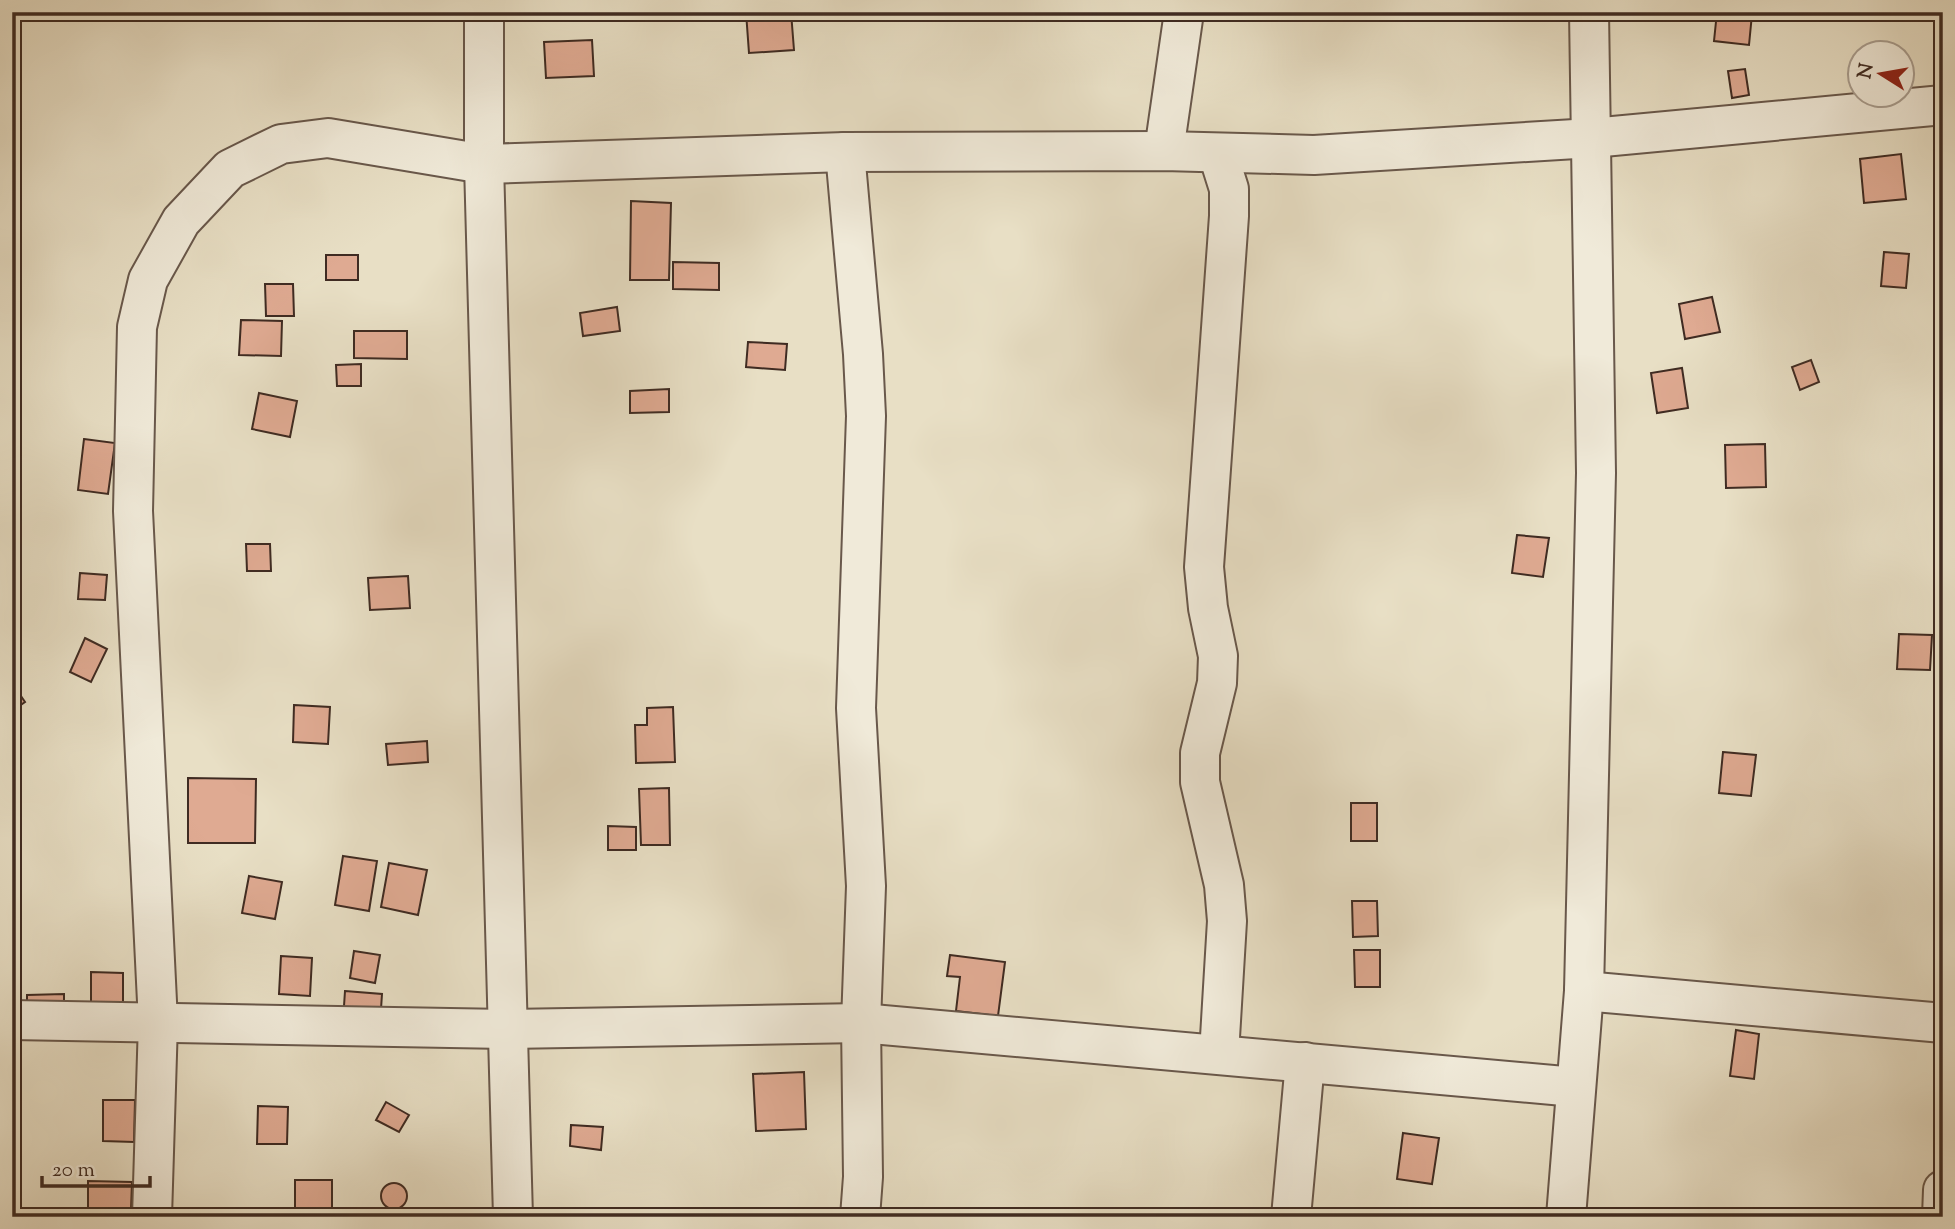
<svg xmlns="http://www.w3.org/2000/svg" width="1955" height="1229" font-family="'Sorts Mill Goudy',serif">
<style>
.building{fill:#dfaa92;stroke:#3f2b22;stroke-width:2}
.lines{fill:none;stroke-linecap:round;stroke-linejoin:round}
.minor-casing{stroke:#69584b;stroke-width:42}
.minor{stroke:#f0ead9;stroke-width:38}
</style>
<rect width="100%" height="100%" fill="#e8dfc5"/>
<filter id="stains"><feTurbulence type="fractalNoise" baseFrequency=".00286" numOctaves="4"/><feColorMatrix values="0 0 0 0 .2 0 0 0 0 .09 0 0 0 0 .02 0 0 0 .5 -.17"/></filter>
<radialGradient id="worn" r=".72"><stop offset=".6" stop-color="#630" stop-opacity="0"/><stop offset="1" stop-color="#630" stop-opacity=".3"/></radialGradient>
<!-- building -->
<g class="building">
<path d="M746,12H791L794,50L749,53Z"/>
<path d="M1717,12L1752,14L1749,45L1714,41Z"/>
<path d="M592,40L594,76L546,78L544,42Z"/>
<path d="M1745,69L1749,95L1732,98L1728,71Z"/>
<path d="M1901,154L1906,199L1864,203L1860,159Z"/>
<path d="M631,201L671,203L669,280H630Z"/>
<path d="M1884,252L1909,254L1906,288L1881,286Z"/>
<rect x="326" y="255" width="32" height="25"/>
<path d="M673,262L719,263V290L673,289Z"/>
<path d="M265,284H293L294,316H266Z"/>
<path d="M1712,297L1720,332L1685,339L1679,304Z"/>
<path d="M617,307L620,331L583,336L580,313Z"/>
<path d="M241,320L282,321L281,356L239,355Z"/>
<path d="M354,331H407V359L354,358Z"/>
<path d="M748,342L787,344L785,370L746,367Z"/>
<path d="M1811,360L1819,382L1800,390L1792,367Z"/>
<path d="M361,364V386H337L336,365Z"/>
<path d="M1682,368L1688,408L1657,413L1651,373Z"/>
<path d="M669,389V412L630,413V391Z"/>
<path d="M259,393L297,401L290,437L252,429Z"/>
<path d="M84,439L115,443L108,494L78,490Z"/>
<path d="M1765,444L1766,487L1726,488L1725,445Z"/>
<path d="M1517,535L1549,538L1543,577L1512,573Z"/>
<path d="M246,544H270L271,571H247Z"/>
<path d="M80,573L107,575L105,600L78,599Z"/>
<path d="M408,576L410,608L370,610L368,578Z"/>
<path d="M1899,634L1932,635L1930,670L1897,669Z"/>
<path d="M85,638L107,649L91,682L70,672Z"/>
<path d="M12,683L25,702L12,711Z"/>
<path d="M294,705L330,707L328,744L293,742Z"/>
<path d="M673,707L675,762L636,763L635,725H647V708Z"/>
<path d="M427,741L428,762L388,765L386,744Z"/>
<path d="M1723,752L1756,755L1751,796L1719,793Z"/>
<path d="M188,778L256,779L255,843H188Z"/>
<path d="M669,788L670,845H641L639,789Z"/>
<rect x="1351" y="803" width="26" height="38"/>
<path d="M608,826L636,827V850H608Z"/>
<path d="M343,856L377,861L369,911L335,905Z"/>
<path d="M389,863L427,870L418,915L381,907Z"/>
<path d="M249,876L282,882L275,919L242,913Z"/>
<path d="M1352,901H1377L1378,936L1353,937Z"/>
<path d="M1354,950H1380V987H1355Z"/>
<path d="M354,951L380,955L375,983L350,978Z"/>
<path d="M950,955L1005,962L998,1016L956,1011L960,977L947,976Z"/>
<path d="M281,956L312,958L310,996L279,994Z"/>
<path d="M91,972L123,973V1006L91,1005Z"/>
<path d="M345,991L382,994L380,1024L343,1021Z"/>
<path d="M64,994V1018H27V995Z"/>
<path d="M1736,1030L1759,1034L1754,1079L1730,1076Z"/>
<path d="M804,1072L806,1129L756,1131L753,1074Z"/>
<path d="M103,1100H135L134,1142L103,1141Z"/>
<path d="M386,1102L409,1115L399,1132L376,1120Z"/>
<path d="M258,1106L288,1107L287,1144H257Z"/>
<path d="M571,1125L603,1127L601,1150L570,1146Z"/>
<path d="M1403,1133L1439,1138L1432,1184L1397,1179Z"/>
<rect x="295" y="1180" width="37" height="37"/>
<path d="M88,1181L132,1182L131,1210L88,1209Z"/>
<circle cx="394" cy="1196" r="13"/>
</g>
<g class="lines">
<!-- minor casing -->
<g class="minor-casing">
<g id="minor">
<path d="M484,12V164L513,1217"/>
<path d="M1164,151L1184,12"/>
<path d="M845,152L863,354L866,416L856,708L866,886L861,1023L863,1177L860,1217"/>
<path d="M1218,154L1229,189V216L1204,567L1208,608L1218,656L1217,683L1200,753V782L1224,885L1227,921L1219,1054"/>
<path d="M1584,991L1943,1023"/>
<path d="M12,1020L506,1029L861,1023L1575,1087"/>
<path d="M152,1217L158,1022L133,511L137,327L148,280L181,221L230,169L281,144L328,138L484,164L845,152L1164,151L1314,155L1592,138L1943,105"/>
<path d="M1291,1217L1305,1062"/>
<path d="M1566,1217L1584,991L1596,473L1589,12"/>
<path d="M1942,1217L1943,1190"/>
</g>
</g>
<!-- minor -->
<use href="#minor" class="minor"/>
</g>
<!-- margin -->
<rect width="1955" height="1229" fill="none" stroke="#e8dfc5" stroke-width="42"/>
<rect x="14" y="14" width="1927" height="1201" fill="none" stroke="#3f2b22" stroke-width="3.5"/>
<rect x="21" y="21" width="1913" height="1187" fill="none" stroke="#3f2b22" stroke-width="2"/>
<!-- north arrow -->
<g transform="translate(1881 74) rotate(281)"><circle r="33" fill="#f0ead9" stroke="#a99e90" stroke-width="2"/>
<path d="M0-5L12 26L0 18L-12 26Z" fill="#8f2418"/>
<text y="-10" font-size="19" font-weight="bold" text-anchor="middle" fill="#3f2b22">N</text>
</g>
<!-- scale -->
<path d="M42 1176v10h108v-10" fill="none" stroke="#3f2b22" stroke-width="3.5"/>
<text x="52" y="1176" font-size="21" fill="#3f2b22" stroke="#f0ead9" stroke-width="5" paint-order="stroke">20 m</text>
<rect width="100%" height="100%" filter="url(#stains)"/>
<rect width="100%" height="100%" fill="url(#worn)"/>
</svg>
